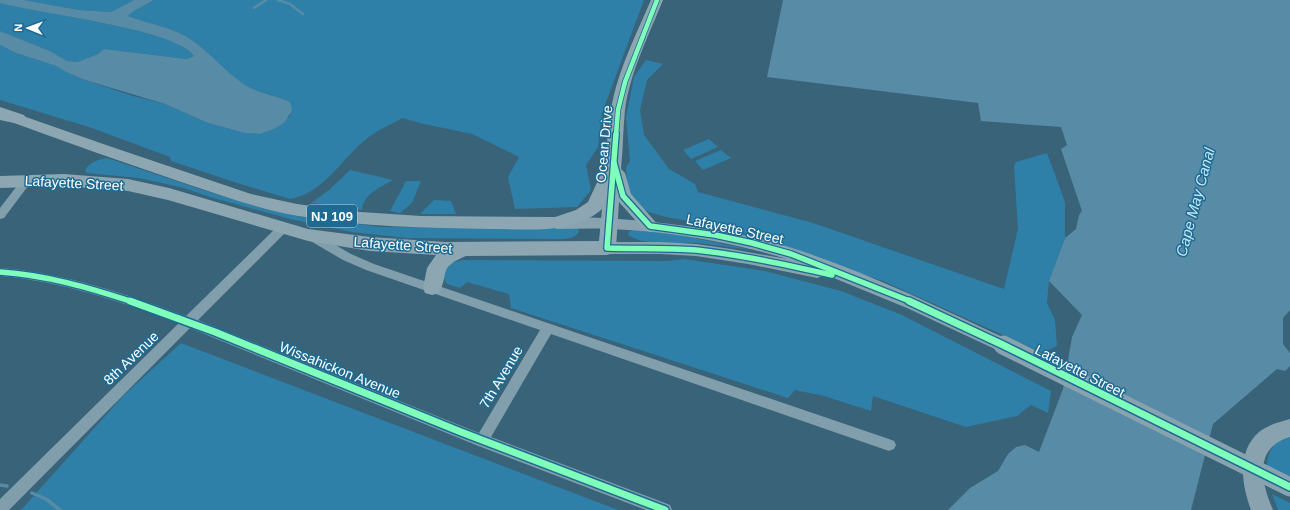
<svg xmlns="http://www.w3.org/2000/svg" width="1290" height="510" font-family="Arial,sans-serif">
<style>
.green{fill:#2e80a8}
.water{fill:#588ba6}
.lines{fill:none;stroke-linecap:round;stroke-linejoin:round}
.stream-far1{stroke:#588ba6;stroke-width:2.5}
.stream{stroke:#588ba6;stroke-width:3.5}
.minor{fill:#809eab;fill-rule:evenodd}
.secondary{fill:#88a3af;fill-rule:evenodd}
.primary{fill:#8ca6b2;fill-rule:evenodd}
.motorway{fill:#8da6b3;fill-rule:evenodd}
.secondary-bridge{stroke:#88a3af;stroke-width:19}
.cycleway-far2-casing{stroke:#1d6b93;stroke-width:6}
.cycleway-far1-casing{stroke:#1d6b93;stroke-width:8}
.cycleway-casing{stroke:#1d6b93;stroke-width:10}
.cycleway-far2{stroke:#80ffba;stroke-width:4.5}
.cycleway-far1{stroke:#80ffba;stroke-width:5.5}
.cycleway{stroke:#80ffba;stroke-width:7}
.labels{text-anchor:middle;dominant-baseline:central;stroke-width:3;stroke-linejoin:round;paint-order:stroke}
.shield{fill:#1d6b93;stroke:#bbd3df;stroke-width:1}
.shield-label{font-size:13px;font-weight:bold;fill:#fff}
.street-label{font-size:14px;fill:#fff;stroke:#1d6b93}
.water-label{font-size:15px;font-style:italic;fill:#c5e7f6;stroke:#1d6b93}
</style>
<rect width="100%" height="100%" fill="#386378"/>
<!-- green -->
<g class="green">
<path d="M24,0H134L111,12L79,10Z"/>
<path d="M154,0H644L602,113L598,147L586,165L591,190L577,207L515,209L508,177L519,157L472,134L424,124L402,118C391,125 379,129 369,137C343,156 325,193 290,199L231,181L171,161L170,157L89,127L0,100V45L16,53L56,66L64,71L85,80L133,96L165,104L208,123L245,133L260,134L274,129L290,116V102C275,95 259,93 244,85C227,75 212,55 196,43C176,27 151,25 128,16L134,11Z"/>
<path d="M0,3C34,12 179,30 194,56L187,59L104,49L98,54L77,62L67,61L50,51L0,31Z"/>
<path d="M646,60L663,64L647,80L640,110L644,135L669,169L695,184L698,192L813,223L1004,289L1018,229L1014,166L1016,162L1047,153L1065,202V238L1049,281L1047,303L1055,320L1057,346L1043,353L883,281L722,227L666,217L645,211L632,199L627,185L626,168L630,161L626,117L634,77Z"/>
<path d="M709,139L718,147L691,159L683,150Z"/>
<path d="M721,150L731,158L703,170L695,161Z"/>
<path d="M107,158L203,190L261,208L301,217L381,227L578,228L579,232C573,241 558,239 548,239L407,238L352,232L290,219L210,197L184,188L139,178L87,173L85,170C90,162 97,160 107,158Z"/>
<path d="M350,170L393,180C381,187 363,194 362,210L311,203L329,190Z"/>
<path d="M406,181H421L412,203L400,213L390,211Z"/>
<path d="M434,200L451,201L456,214H420Z"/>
<path d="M633,230L675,234L752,250C734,248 717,245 699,243C678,242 646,247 628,235L629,232Z"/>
<path d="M684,259L765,271L841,291L902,315L1051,391L1048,413L1031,405L1017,416L966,427L873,396L871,411L824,396L795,390L788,398L511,308L509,294L467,282L460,288L447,284L442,274L447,264L463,260L668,261Z"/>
<path d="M181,343L618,510H21L124,395Z"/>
<path d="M1290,436V477L1267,466C1267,451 1275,439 1290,436Z"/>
<path d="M1272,494L1290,503V510H1278Z"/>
</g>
<!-- water -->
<g class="water">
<path d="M0,0H24L79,10L111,12L134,0H154L134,11L128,16C151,25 176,27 196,43C212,55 225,71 242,83C256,93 275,95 290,102L292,110L285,122L274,129L260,134L245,133L208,123L165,104L85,80L64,71L56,66L16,53L0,45V31L50,51L67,61L77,62L98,54L104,49L187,59L194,56C177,29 35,13 0,3Z"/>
<path d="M783,0H1290V310L1283,318V344L1290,353V366L1285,371L1277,369L1213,424L1191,510H948L970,488L998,471L1008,454L1016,447L1025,445L1039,452L1063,389L1072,337L1082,315L1049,281L1065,238L1076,229L1079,215L1082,211L1061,149L1067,145L1061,127L981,121L978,103L767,77Z"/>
</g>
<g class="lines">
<!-- stream-far1 -->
<g class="stream-far1">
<path d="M278,0L290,4L303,14"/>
<path d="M254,8L266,0"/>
</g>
<!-- stream -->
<g class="stream">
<path d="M0,485L7,486"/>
<path d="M32,493L46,499L60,510"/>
</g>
<!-- minor -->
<g class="minor">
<path d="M27,177L31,178L32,180L31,182L4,218L0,219V208L23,178Z"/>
<path d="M283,224L287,225L288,228L287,231L198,320L479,433L540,330L366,270L343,260L307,239L306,236L307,233H315L351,254L374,264L889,439L894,441L896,445L894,449L889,451L551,334L491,437L665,503L670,505L672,510H646L476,445L190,328L9,510H0V499L179,323C121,302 62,281 0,276V268C65,273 126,294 186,316L279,225Z"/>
</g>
<!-- secondary -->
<g class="secondary">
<path d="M557,217C611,217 658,221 711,230C725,232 739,234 753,237C841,259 927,302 1009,340L1012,345L1009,350L1003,352L997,350L907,308L824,274L823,276L817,278L748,264L696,256L660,254H607L601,252L599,248L601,244L607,242H660L696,244L731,249L787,259C730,242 669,231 609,229C592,228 574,229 557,229L552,227L549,223L552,219Z"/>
<path d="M1290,419V437C1253,448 1261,482 1273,510H1251C1242,486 1236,452 1259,432C1268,425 1279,422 1290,419Z"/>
</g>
<!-- primary -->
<path class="primary" d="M651,0H663C649,35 630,72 625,110C623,130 623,149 621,169L625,173L631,194L659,226L656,230L650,232L644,230L619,202L616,248L613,253L607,255L466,256C437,268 450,272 439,293L432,295L425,293L423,288L427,268L436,255L370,251L308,241L168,200L128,191L64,186L0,188V176L64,174L128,179L169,188L308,229L370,237L445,242L599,241L602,209C574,235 525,229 490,229C426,228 362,227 298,216C258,209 220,195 181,182C125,163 69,143 14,123L0,120V110L23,116L109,146L251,194L297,204L346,211L421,216L555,217L576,210L588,202L600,176L602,172L605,171C607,151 607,130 611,110C617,72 636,35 651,0Z"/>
<!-- motorway -->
<path class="motorway" d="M0,107L24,115L27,119L24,123L18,124L0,118Z"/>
<!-- secondary-bridge -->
<path class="secondary-bridge" d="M1003,345L1290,487"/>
<!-- cycleway-far2 casing -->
<g class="cycleway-far2-casing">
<path id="cycleway-far2" d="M616,135L618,110L625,82L657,0"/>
</g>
<!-- cycleway-far1 casing -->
<g class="cycleway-far1-casing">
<g id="cycleway-far1">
<path d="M616,134L607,248C637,249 666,248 696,250C742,255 787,265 832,275"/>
<path d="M614,163L623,196L650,226L715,235L752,243L791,254L912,302"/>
<path d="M0,272C46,275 90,288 133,302"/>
</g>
</g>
<!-- cycleway casing -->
<g class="cycleway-casing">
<g id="cycleway">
<path d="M130,301L215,332L461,432L665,510"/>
<path d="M909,301L1003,345L1290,487"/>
</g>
</g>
<!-- cycleway-far2 -->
<use href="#cycleway-far2" class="cycleway-far2"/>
<!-- cycleway-far1 -->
<use href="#cycleway-far1" class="cycleway-far1"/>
<!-- cycleway -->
<use href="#cycleway" class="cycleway"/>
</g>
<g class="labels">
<!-- shield labels -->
<rect class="shield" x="307" y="205" width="50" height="22" rx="3"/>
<g class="shield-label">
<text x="332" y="216">NJ 109</text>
</g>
<!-- street labels -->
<g class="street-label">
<text transform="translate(604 144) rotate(-85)">Ocean Drive</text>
<text transform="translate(74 183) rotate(3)">Lafayette Street</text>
<text transform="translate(735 229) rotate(12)">Lafayette Street</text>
<text transform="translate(403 245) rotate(4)">Lafayette Street</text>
<text transform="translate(131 358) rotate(-44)">8th Avenue</text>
<text transform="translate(340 370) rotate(22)">Wissahickon Avenue</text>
<text transform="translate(1080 371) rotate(27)">Lafayette Street</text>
<text transform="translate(501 377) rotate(-59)">7th Avenue</text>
</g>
<!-- water labels -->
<g class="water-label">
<text transform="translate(1195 202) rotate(-75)">Cape May Canal</text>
</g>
</g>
<!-- north arrow -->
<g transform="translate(28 28) rotate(271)" stroke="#1d6b93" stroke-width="3" paint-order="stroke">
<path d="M0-3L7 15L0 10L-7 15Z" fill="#ffffff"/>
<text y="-6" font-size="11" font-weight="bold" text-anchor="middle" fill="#ffffff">N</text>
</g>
</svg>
